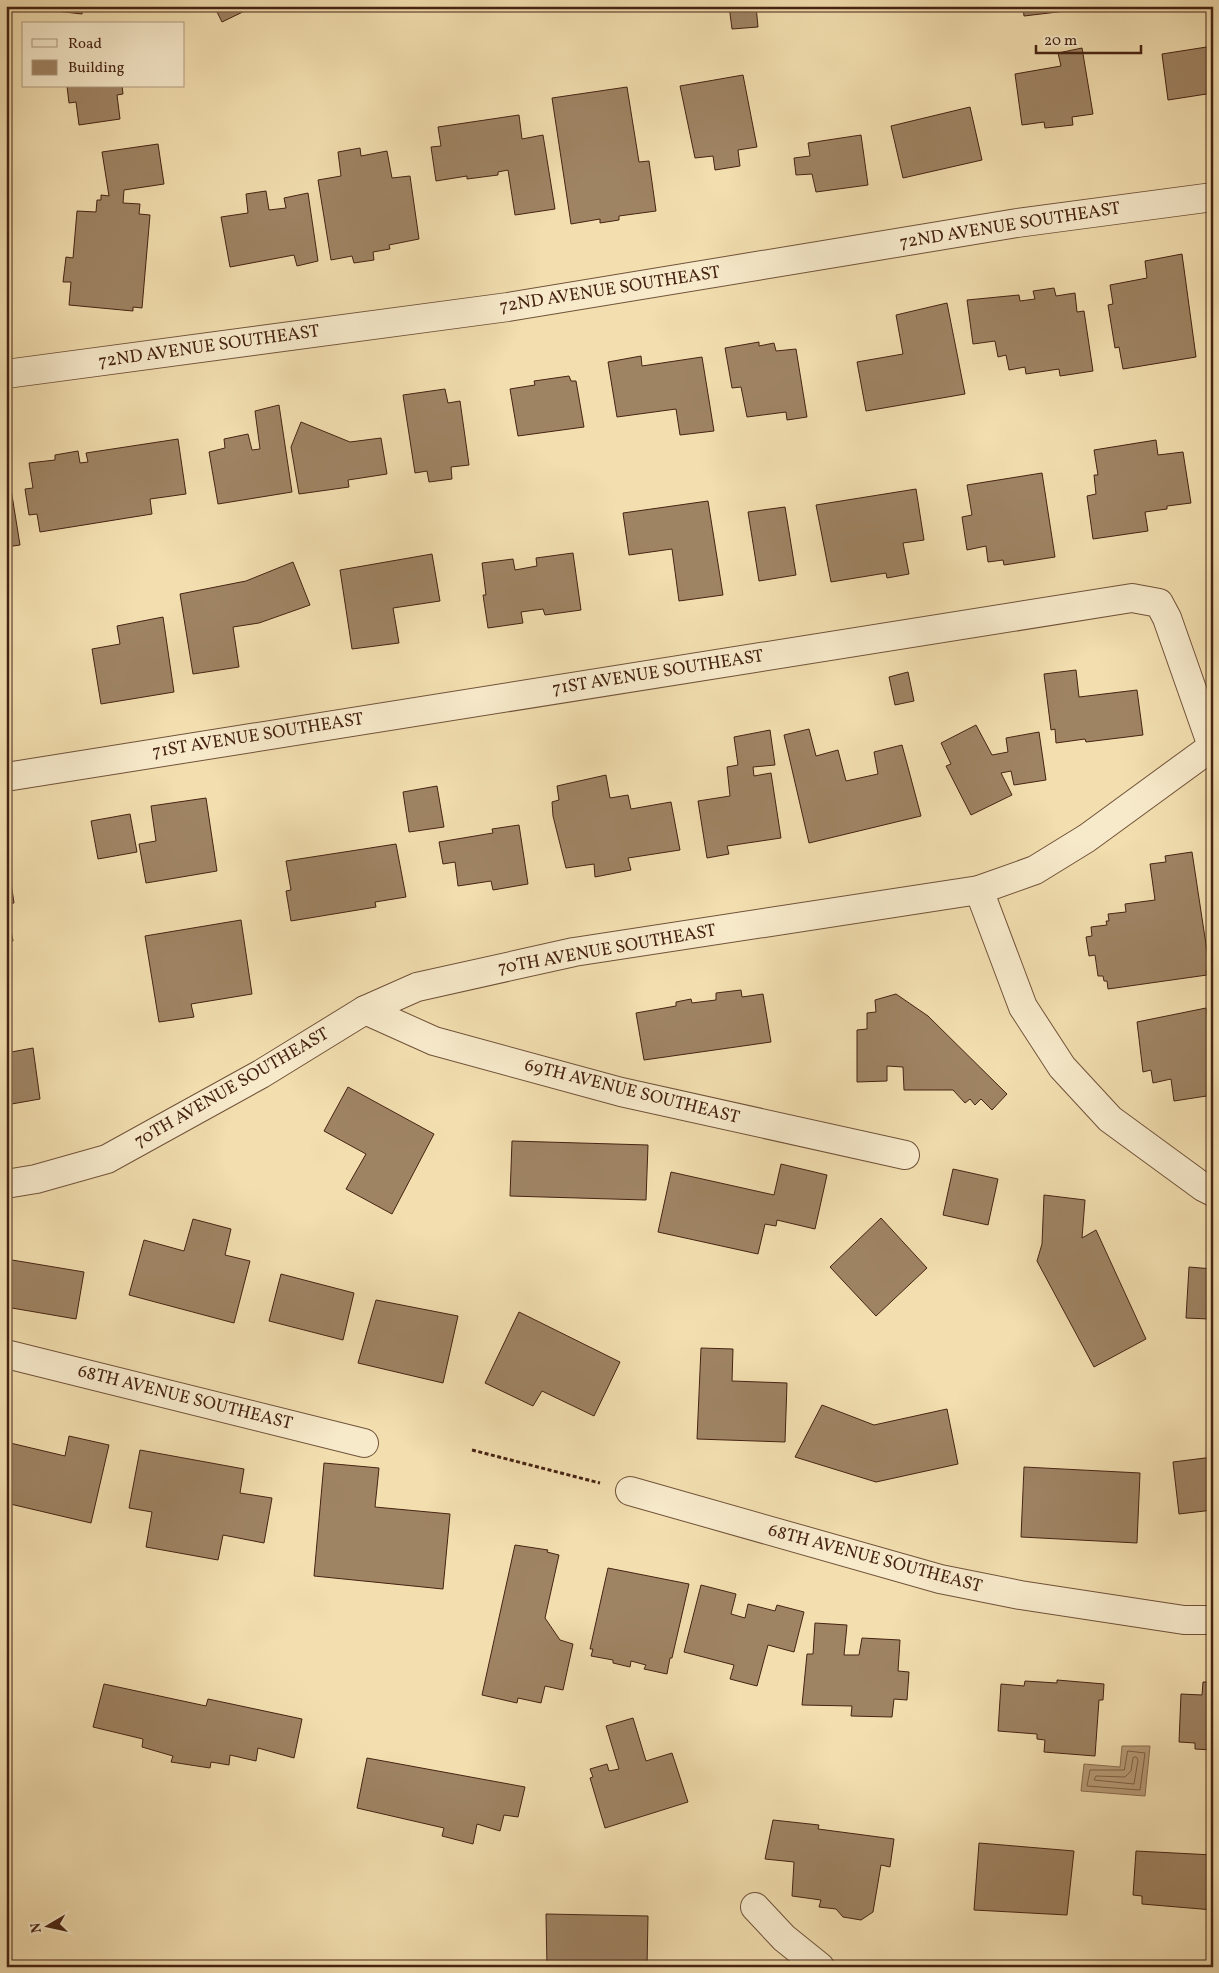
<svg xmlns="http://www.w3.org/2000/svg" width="1219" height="1973" font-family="Vollkorn,serif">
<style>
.water{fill:#b89e7a;stroke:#8a6d50}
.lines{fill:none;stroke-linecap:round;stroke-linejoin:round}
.shore{stroke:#7f6046;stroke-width:1}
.building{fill:#9f8464;stroke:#462312}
.minor-casing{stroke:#715239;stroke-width:30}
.path{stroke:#462312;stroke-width:3;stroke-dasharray:4 2.5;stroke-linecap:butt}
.minor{stroke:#f7eacb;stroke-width:28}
.labels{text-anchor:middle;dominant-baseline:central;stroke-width:4;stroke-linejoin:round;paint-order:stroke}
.street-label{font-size:18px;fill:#462312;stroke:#f7eacb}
</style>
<rect width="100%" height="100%" fill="#f2deaf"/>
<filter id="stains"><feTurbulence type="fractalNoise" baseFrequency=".004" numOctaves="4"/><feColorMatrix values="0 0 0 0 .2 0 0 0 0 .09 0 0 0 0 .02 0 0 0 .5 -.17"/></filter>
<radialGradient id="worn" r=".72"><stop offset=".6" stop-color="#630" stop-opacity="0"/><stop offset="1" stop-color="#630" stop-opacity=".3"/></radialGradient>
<!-- water -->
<path class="water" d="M1122,1746H1150L1145,1796L1081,1791L1084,1764L1120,1767Z"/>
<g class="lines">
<!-- shore -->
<g class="shore">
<path d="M1128,1751L1145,1753L1140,1790L1087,1786L1090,1770H1124Z"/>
<path d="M1136,1757L1138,1760L1134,1784L1094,1780L1096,1776L1125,1777L1131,1771L1133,1758Z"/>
</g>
</g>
<!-- building -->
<g class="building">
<path d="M47,6H83L82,14L47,10Z"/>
<path d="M214,6H255L222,22Z"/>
<path d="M729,6H756L758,27L732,29Z"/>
<path d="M880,6H903L880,10Z"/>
<path d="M1023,6H1091V8L1024,16Z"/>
<path d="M1213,46V93L1168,100L1162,54Z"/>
<path d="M1082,48L1093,114L1072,117L1073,125L1045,128L1044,122L1022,125L1015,74L1061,66L1058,53Z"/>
<path d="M743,75L757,147L738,150L740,166L715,170L713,156L695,158L680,86Z"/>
<path d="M67,86H122L123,94L117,95L120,119L79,125L76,102L69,103Z"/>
<path d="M627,87L639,162L649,161L656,211L619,216V220L600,223V219L571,224L552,98Z"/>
<path d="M970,107L982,160L903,178L891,126Z"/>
<path d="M519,115L522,139L543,135L555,209L515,215L508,170L498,172V175L467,179V176L436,181L431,147L441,146L438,127Z"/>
<path d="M861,135L868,185L816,192L812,174L796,175L794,158L810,156L808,143Z"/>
<path d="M158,144L164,184L124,190L123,203L140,204L139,214L150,215L142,308L133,307V311L69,305L71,282H63L66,257L73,258L77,211L96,212L97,200H101V195L109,196L102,152Z"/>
<path d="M360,148L361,156L387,151L392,178L410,176L419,239L389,245L390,249L373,252L374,260L354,263L352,256L331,260L318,180L341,176L338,152Z"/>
<path d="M266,191L269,210L286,208L284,198L308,193L318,261L297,266L294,255L230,267L221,217L248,213L246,194Z"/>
<path d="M1182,254L1196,357L1123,369L1119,347L1115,348L1108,305L1113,304L1110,285L1147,278L1145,261Z"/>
<path d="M1054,288L1056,296L1075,293L1077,312L1084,311L1093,371L1060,376L1059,369L1026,374L1025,367L1009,370L1006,355L998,357L995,341L973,344L967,300L1019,295L1020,301L1035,299L1033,291Z"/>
<path d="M947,303L965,394L866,411L857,362L903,354L896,315Z"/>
<path d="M759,342V346L774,343L776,351L796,349L807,417L787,420L786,412L747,417L741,387L732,388L725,348Z"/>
<path d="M641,356L642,366L702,357L714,431L680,435L676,409L617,417L608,362Z"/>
<path d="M569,376L571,381H576L584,427L518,436L510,389L535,385L534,381Z"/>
<path d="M445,389L448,403L460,401L469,465L451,467L452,479L429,482L427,471L415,473L403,395Z"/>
<path d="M279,405L292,492L218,504L209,452L225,448L224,439L248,434L252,450L260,449L255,411Z"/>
<path d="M301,422L350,442L381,438L387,474L348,480L349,487L299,494L291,447Z"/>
<path d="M178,439L186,494L150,499L152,514L40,532L37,514L29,515L25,489L33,488L29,463L55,460V455L78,451L80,463L88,462L86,453Z"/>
<path d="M1156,440L1158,455L1183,452L1191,503L1167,506V509L1145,512L1148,531L1093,539L1087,496L1096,494L1094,475H1098L1094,450Z"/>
<path d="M1042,473L1055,557L1004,565L1003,560L988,562L986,546L967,550L962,517L972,515L967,485Z"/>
<path d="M11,489L20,545L6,547V490Z"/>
<path d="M916,489L924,540L903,543L909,574L887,578L886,573L831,582L816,505Z"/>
<path d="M708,501L723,595L679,601L672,549L629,555L623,513Z"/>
<path d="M785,507L796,575L759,581L748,512Z"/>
<path d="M573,553L581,610L545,615L543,609L521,612L523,623L488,628L483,595H486L482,563L513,559L515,570L537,566L536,558Z"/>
<path d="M432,554L440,601L393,608L399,643L352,649L340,570Z"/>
<path d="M293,562L310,605L259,623L233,627L239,667L193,674L180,594L246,581Z"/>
<path d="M163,617L174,692L101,704L92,649L120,644L117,626Z"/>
<path d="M1076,670L1079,697L1137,690L1143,735L1086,742L1085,739L1056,743L1055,729L1051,730L1044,674Z"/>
<path d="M908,672L914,701L895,705L889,677Z"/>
<path d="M976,725L992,755L1008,752L1006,738L1039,732L1046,780L1014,785L1011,771L1001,773L1012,795L971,815L946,766L951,764L941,743Z"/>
<path d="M809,729L816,756L838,750L846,781L878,774L874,752L902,745L921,816L809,843L784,735Z"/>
<path d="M770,730L775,765L753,767L754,776L771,773L781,838L727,846L729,854L707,858L698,801L730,796L727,767L738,765L734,737Z"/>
<path d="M606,775L610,798L628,795L631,809L671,802L680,850L628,858L631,870L595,877L594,864L566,868L553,816L552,802L559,800L557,786Z"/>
<path d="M437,786L444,827L409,832L403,792Z"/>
<path d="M206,798L217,871L146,883L139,844L156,841L151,806Z"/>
<path d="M130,814L137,852L98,859L91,821Z"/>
<path d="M519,825L528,884L493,890L491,881L458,886L455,862L443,864L439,842L493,833L492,829Z"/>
<path d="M396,844L406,897L375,902L376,907L291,921L286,891L291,890L286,861Z"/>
<path d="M6,848L14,903L6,904L13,941L6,942Z"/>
<path d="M1192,852L1210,971H1206L1207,975L1108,989L1107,981H1104L1103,976H1098L1095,955L1089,956L1086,937L1092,936L1091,927L1107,925L1106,921H1109L1108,914L1126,912L1125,904L1155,900L1150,864L1166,862L1165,856Z"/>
<path d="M241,920L252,994L191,1004L194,1017L159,1022L145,936Z"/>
<path d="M741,990L742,997L763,994L771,1042L644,1060L636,1013L676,1006V1002L691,999L692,1003L716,1000V993Z"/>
<path d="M896,994L928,1016L1007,1094L992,1110L981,1099L975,1105L970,1099L965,1103L953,1090H904L903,1067L887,1066V1081L857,1082V1030L867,1029V1013L876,1012L875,1000Z"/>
<path d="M1206,1008L1213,1045V1095L1174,1101L1171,1079L1153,1083L1151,1070L1143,1072L1137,1022Z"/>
<path d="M33,1048L40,1099L6,1105V1053Z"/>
<path d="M348,1087L434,1134L392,1214L346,1189L366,1154L324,1131Z"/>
<path d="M512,1141L648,1145L646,1200L510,1196Z"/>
<path d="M781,1164L827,1175L815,1229L777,1220L776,1226L765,1224L758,1254L658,1232L671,1172L774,1195Z"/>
<path d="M953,1169L998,1179L988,1225L943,1215Z"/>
<path d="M1044,1195L1085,1200L1082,1238L1096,1230L1146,1339L1094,1367L1037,1261L1042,1244Z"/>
<path d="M881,1218L927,1268L876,1316L830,1267Z"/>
<path d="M193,1219L231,1229L225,1255L250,1261L234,1323L129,1295L144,1240L184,1251Z"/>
<path d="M6,1259L84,1272L76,1319L6,1307Z"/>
<path d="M1189,1267L1213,1269V1334H1208L1209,1319L1186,1318Z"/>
<path d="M281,1274L354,1293L343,1340L269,1321Z"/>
<path d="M376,1300L458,1316L443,1383L358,1363Z"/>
<path d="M519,1312L620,1362L594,1416L542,1391L533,1406L485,1383Z"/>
<path d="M701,1348L733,1349L732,1381L787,1383L785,1442L697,1439Z"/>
<path d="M822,1405L874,1425L947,1409L958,1464L876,1482L795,1457Z"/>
<path d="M69,1436L109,1445L91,1523L6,1503V1442L65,1456Z"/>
<path d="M140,1450L244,1469L240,1493L272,1498L264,1543L223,1535L218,1560L146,1547L152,1512L129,1508Z"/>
<path d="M1213,1457V1510L1179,1514L1173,1462Z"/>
<path d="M324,1463L379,1468L375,1507L450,1514L443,1589L314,1576Z"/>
<path d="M1024,1467L1140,1473L1137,1543L1021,1537Z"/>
<path d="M515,1545L548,1550L547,1552L559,1555L545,1618L560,1640L573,1644L563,1690L545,1686L541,1703L518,1698L517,1703L482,1695Z"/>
<path d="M608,1568L689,1584L672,1658H670L667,1674L644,1669L646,1665L631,1661L630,1667L613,1663V1660L591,1656L593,1649H590Z"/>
<path d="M701,1585L736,1594L731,1614L745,1618L748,1604L775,1611L777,1605L804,1612L794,1652L768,1645L757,1686L730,1679L734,1665L684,1652Z"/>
<path d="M815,1623L847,1625L844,1655H859L862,1638L900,1640L898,1671L909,1672L907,1700L894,1699L892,1717L851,1716L852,1706L802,1705L807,1654H813Z"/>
<path d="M1057,1680L1104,1684L1103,1700H1099L1095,1756L1044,1752L1045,1740L1037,1739V1734L998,1731L1001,1684L1024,1686L1025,1681L1057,1683Z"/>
<path d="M1203,1682H1213V1750L1195,1749V1743L1179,1742L1181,1694L1202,1695Z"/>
<path d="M104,1684L206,1706L208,1699L302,1719L294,1758L258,1748L256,1761L230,1755L229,1765L211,1762L210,1768L171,1762L173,1756L142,1747L143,1739L93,1727Z"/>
<path d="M633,1718L646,1761L672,1753L688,1802L605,1828L590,1778L593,1777L590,1769L607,1764L609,1771L619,1769L606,1726Z"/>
<path d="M367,1758L525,1787L518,1817L504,1815L500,1831L477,1824L473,1844L442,1836L444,1828L357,1808Z"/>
<path d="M773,1820L819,1825L818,1829L894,1839L890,1867L881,1865L873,1912L861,1920L843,1917L836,1909L819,1907L821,1900L792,1896L794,1862L765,1859Z"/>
<path d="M979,1843L1074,1851L1067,1915L974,1910Z"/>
<path d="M1136,1851L1213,1855V1910L1142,1904V1896L1133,1895Z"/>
<path d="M546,1914L648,1916L647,1967H547Z"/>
</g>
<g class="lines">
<!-- minor casing -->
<g class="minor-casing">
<g id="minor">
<path d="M6,374L508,307L1017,223L1213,197"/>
<path d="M6,777L1132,598L1159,603L1167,618L1212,746"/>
<path d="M979,890L1023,1007L1062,1067L1110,1119L1203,1187L1213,1192"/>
<path d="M365,1010L434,1041L621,1092L905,1155"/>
<path d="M6,1184L36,1179L107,1159L261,1074L365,1010L417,987L574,952L979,890L1035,870L1087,838L1213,746"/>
<path d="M6,1354L364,1443"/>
<path d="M630,1491L940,1579L1020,1595L1184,1620H1213"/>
<path d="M755,1907L784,1938L820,1967"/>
</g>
</g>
<!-- path -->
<path class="path" d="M472,1450L600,1483"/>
<!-- minor -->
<use href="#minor" class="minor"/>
</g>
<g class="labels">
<!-- street labels -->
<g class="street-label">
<text transform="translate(1010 226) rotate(-9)">72ND AVENUE SOUTHEAST</text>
<text transform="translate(610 290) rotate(-9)">72ND AVENUE SOUTHEAST</text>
<text transform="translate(209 347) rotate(-8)">72ND AVENUE SOUTHEAST</text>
<text transform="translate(658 673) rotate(-9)">71ST AVENUE SOUTHEAST</text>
<text transform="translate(258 736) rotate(-9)">71ST AVENUE SOUTHEAST</text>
<text transform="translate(607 950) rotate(-10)">70TH AVENUE SOUTHEAST</text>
<text transform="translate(232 1088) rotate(-30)">70TH AVENUE SOUTHEAST</text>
<text transform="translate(632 1092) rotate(14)">69TH AVENUE SOUTHEAST</text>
<text transform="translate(185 1398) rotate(14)">68TH AVENUE SOUTHEAST</text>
<text transform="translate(875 1559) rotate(15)">68TH AVENUE SOUTHEAST</text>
</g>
</g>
<!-- margin -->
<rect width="1219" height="1973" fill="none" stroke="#f2deaf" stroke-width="25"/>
<rect x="8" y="8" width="1204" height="1958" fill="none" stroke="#462312" stroke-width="2.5"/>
<rect x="12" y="12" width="1194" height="1948" fill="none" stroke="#462312"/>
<!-- legend -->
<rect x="22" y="22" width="162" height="65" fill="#f7eacb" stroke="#b09a81"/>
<rect x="32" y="39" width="25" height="8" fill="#f7eacb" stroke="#b09a81"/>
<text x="68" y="48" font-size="15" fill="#462312">Road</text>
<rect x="32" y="60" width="25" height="15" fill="#9f8464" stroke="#b09a81"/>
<text x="68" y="72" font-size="15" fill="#462312">Building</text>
<!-- north arrow -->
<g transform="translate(48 1926) rotate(261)" stroke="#f7eacb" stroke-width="4" paint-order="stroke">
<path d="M0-4L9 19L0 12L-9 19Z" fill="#462312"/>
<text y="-8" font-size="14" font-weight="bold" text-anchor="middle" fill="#462312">N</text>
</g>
<!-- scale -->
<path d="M1036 45v8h105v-8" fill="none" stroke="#462312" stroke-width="2.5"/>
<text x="1044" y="45" font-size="15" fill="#462312" stroke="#f7eacb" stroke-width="4" paint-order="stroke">20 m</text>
<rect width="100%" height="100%" filter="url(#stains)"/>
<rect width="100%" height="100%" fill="url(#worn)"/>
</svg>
